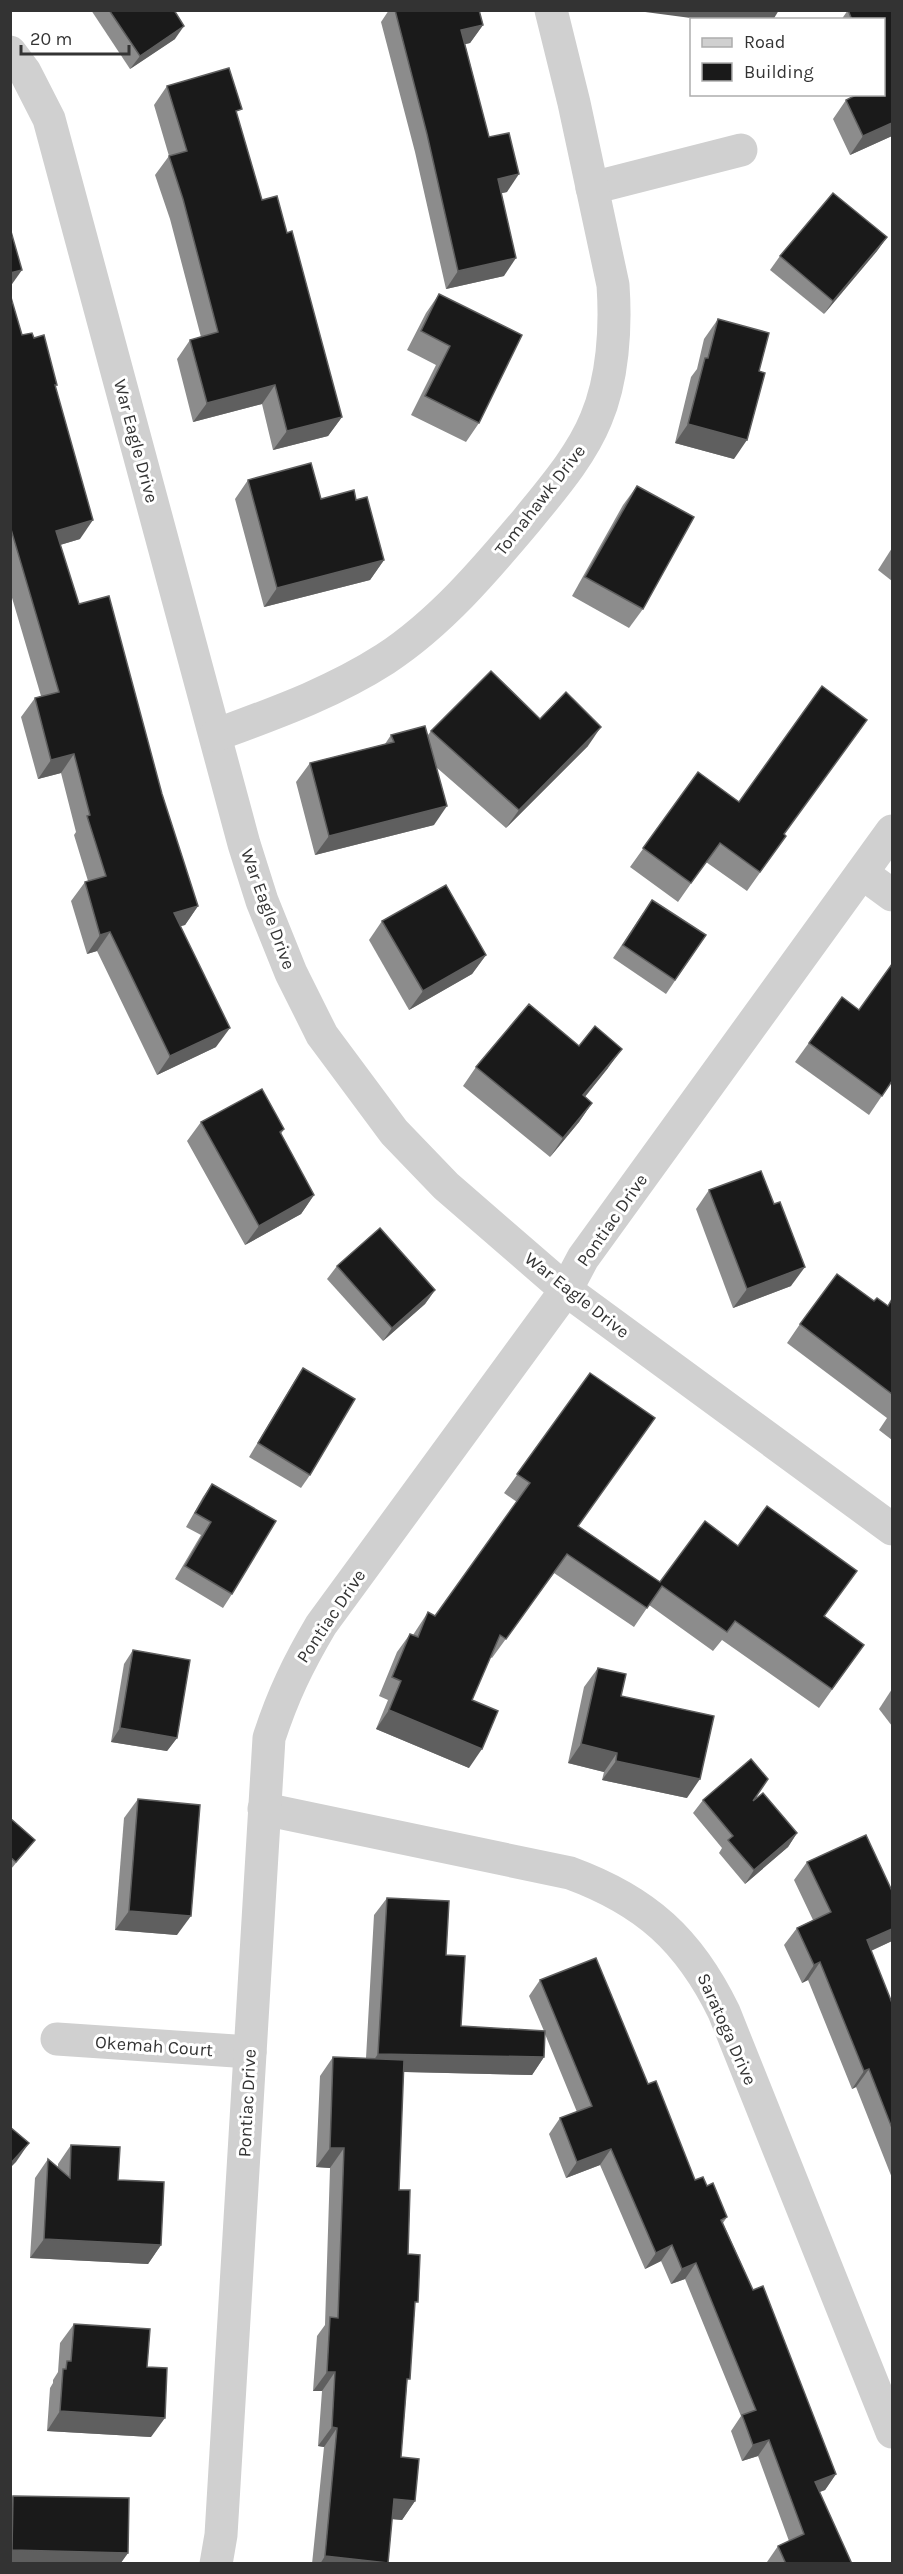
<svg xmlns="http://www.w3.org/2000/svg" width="903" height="2574" font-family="Karla,sans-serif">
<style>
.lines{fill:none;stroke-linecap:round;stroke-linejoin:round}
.minor{stroke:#d0d0d0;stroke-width:33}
.wall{fill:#8c8c8c}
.shaded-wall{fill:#5f5f5f}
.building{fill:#1a1a1a;stroke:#5f5f5f;stroke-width:1.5}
.labels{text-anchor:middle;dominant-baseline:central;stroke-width:6;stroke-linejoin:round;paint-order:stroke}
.street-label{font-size:18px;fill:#333;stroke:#fff}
</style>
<rect width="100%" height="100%" fill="#fff"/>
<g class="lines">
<!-- minor -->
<g class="minor">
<path d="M10,52L25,72L49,119L244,844L262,901L291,973L322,1035L394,1132L446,1186L566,1290L892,1529"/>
<path d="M592,188L741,150"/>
<path d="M216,735C275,713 332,693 385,659C440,623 485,570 527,520C552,489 581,456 596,419C613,379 616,328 613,285L574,103L551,10"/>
<path d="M862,873L892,895"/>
<path d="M264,1809L570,1873C646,1901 689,1940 724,2012L892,2432"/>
<path d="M57,2039L250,2052"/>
<path d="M216,2564L221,2535L269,1738C283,1695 298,1664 321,1625L566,1290L583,1258L892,831"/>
</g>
</g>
<!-- wall -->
<g class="wall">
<path d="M91,10H174L175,39L130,69Z"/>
<path d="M389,10H479L483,25L470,43L465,44L489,137L507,192L501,193L504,276L446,289L415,152L381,22Z"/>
<path d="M848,10H892V136L850,155L833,119L846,100L884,94V20H841Z"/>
<path d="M167,86L237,115L262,200L287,233L342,417L328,436L273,450L262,404L193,422L177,359L190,340L201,337L170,219L155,175L169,156L154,105Z"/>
<path d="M887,237L877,251L824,314L770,270L780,256Z"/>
<path d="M10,294L22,335L34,338L57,385L55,387L80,539L60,545L79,604L162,794L198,906L185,925L180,926L216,1047L157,1075L97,951L87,954L71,901L85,882L88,881L74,835L76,832L61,773L38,779L21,717L35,698L41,696L10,591Z"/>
<path d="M439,294L479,423L466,442L411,415L436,365L407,350L426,313Z"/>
<path d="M718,319L734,459L675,443L691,377L697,369L704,339Z"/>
<path d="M248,480L321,499L356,500L384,560L370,580L264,607L235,499Z"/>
<path d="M637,486L643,609L629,628L572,596L623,505Z"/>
<path d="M892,548V581L878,570Z"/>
<path d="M540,719L588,746L506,828L436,767L434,825L315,855L296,782L310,763L385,744L391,735H428L431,731Z"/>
<path d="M698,772L786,836L747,891L706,862L678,902L630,867Z"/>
<path d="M643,913L706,935L666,994L613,958Z"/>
<path d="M382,921L486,955L472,974L409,1010L369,940Z"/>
<path d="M842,997L859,1010L892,1081L869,1115L795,1062Z"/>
<path d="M579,1046L608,1068L585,1097L592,1103L579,1122L550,1157L463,1086L476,1067Z"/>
<path d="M201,1122L284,1129L281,1134L314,1195L301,1214L245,1245L187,1141Z"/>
<path d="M709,1190L791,1286L733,1308L696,1209Z"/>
<path d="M337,1266L435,1290L425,1304L383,1341L327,1279Z"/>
<path d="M892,1299V1440L879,1430L887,1418L787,1343L800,1324L888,1306Z"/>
<path d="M303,1368L310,1475L301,1488L249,1457L294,1382Z"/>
<path d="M590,1373L578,1526L660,1582L825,1616L864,1645L819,1708L722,1640L713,1651L649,1605L634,1627L554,1573L492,1658L490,1657L472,1700L469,1768L376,1729L388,1700L379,1696L397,1652L410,1634L413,1635L428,1612L435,1616L517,1502L504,1493Z"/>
<path d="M212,1484L232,1594L223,1608L175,1579L201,1535L186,1527L203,1497Z"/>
<path d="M133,1650L177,1738L167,1751L111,1742L124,1664Z"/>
<path d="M598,1668L621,1696L687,1798L602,1780L604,1772L568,1763L584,1687Z"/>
<path d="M892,1689V1726L879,1709Z"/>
<path d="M138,1799L177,1935L115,1930L124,1818Z"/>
<path d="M703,1800H753L797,1833L788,1847L745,1884L719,1853L722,1848L693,1813Z"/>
<path d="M10,1818L35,1840L11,1869L10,1868Z"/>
<path d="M807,1862L892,1891V1941L871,1951L892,2003V2178L856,2087L852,2089L808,1980L802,1983L784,1945L797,1928L813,1920L794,1880Z"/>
<path d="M387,1898L446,1955L461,2026L544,2031L529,1996L540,1980L648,2084L695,2180L707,2186L727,2217L723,2223L836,2474L825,2490L819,2492L852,2564H768L767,2562L778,2546L789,2541L758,2456L742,2461L731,2431L741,2416L685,2279L671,2284L661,2261L645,2269L600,2165L566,2178L549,2134L560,2118L577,2112L545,2034L544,2057L532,2075L403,2072L399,2190L415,2308L407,2384L401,2457L415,2501L402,2520L392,2519L388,2564H312L324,2447L318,2446L322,2391H313L317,2336L325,2325L330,2168L316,2167L320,2076L333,2057L366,2058L374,1915Z"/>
<path d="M71,2145L118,2180L161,2245L148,2264L30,2258L35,2178L48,2159L58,2167V2164Z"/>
<path d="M74,2324L147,2367L151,2437L47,2431L50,2388L53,2383V2380L58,2372L60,2343Z"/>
<path d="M13,2496L128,2553L120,2564H10V2500Z"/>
</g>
<!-- shaded-wall -->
<g class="shaded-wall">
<path d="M630,10H779L773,20H706Z"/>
<path d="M483,25L470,43L449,48L461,30Z"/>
<path d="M184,26L175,39L130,69L140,56Z"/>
<path d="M892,123V136L850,155L863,136Z"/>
<path d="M519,174L507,192L485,197L498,179Z"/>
<path d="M887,237L877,251L824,314L833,301Z"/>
<path d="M516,258L504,276L446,289L458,271Z"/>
<path d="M22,270L10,287V273Z"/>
<path d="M275,385L262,404L193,422L207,403Z"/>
<path d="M342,417L328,436L273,450L287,431Z"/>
<path d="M688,424L747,440L734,459L675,443Z"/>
<path d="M93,520L80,539L43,550L56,531Z"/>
<path d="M384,560L370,580L264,607L277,588Z"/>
<path d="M601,727L588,746L506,828L519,810Z"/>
<path d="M74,754L61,773L38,779L51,760Z"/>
<path d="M447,806L434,825L315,855L329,836Z"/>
<path d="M198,906L185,925L160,932L174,913Z"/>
<path d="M110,932L97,951L87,954L100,935Z"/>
<path d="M486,955L472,974L409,1010L423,991Z"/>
<path d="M230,1028L216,1047L157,1075L170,1056Z"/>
<path d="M622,1049L608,1068L570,1115L583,1095Z"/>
<path d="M592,1103L579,1122L550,1157L563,1138Z"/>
<path d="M314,1195L301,1214L245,1245L259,1226Z"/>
<path d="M805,1267L791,1286L733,1308L747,1289Z"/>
<path d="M435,1290L425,1304L383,1341L392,1328Z"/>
<path d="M389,1710L482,1749L469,1768L376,1729Z"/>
<path d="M120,1728L177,1738L167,1751L111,1742Z"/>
<path d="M581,1744L617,1753L604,1772L568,1763Z"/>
<path d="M616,1761L700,1779L687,1798L602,1780Z"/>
<path d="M797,1833L788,1847L745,1884L754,1870Z"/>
<path d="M129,1911L191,1916L177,1935L115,1930Z"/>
<path d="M892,1929V1941L855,1958L867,1940Z"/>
<path d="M820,1962L808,1980L802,1983L814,1965Z"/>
<path d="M378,2054L544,2057L532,2075L366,2071Z"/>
<path d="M869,2069L856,2087L852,2089L864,2071Z"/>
<path d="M29,2143L16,2162L10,2168V2164Z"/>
<path d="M330,2148H344L330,2168L316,2167Z"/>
<path d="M611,2149L600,2165L566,2178L577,2162Z"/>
<path d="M44,2239L161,2245L148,2264L30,2258Z"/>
<path d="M672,2245L661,2261L645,2269L656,2253Z"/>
<path d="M696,2263L685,2279L671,2284L682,2269Z"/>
<path d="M327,2372H335L322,2391H313Z"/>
<path d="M60,2411L165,2418L151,2437L47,2431Z"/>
<path d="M332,2427L337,2428L324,2447L318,2446Z"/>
<path d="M769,2440L758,2456L742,2461L753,2445Z"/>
<path d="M836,2474L825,2490L804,2498L815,2482Z"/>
<path d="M394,2499L415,2501L402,2520L381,2518Z"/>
<path d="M12,2550L128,2553L120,2564H10V2553Z"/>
<path d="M325,2556L388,2563L320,2564Z"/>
</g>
<!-- building -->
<g class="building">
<path d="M109,10H174L184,26L140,56Z"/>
<path d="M395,10H479L483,25L461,30L489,137L509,133L519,174L498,179L516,258L458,271L427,134Z"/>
<path d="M848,10L892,11V123L863,136L846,100L858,94H884V20H852Z"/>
<path d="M229,68L242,109L236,111L262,200L277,196L287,233L292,231L342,417L287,431L275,385L207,403L190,340L218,332L183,199L169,156L187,151L167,86Z"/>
<path d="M833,193L887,237L833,301L780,256Z"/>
<path d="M10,228L22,270L10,273Z"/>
<path d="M10,294L22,335L32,333L34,338L44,335L57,385H55L93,520L56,531L79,604L109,596L162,794L198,906L174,913L230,1028L170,1056L110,932L100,935L85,882L106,876L87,816L90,815L74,754L51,760L35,698L59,692L10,526Z"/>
<path d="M439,294L522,335L479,423L425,396L450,346L421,331Z"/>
<path d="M718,319L769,333L759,371L765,373L747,440L688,424L705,358H708Z"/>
<path d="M311,463L321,499L354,490L356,500L367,497L384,560L277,588L248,480Z"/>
<path d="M637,486L694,517L643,609L585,577Z"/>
<path d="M491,671L540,719L566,692L601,727L519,810L431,731Z"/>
<path d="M822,686L867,720L784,834L786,836L760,872L720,843L691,883L643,848L698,772L739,802Z"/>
<path d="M425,726L447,806L329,836L310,763L394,742L391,735Z"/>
<path d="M446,885L486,955L423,991L382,921Z"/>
<path d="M652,900L706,935L675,980L623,945Z"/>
<path d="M892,964V1081L882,1096L809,1043L842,997L859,1010Z"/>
<path d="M529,1004L579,1046L595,1026L622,1049L583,1095L592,1103L563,1138L476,1067Z"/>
<path d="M262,1089L284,1129L280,1132L314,1195L259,1226L201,1122Z"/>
<path d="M761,1171L774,1204L780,1202L805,1267L747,1289L709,1190Z"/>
<path d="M380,1228L435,1290L392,1328L337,1266Z"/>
<path d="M837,1274L874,1301L877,1298L888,1306L892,1299V1394L800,1324Z"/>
<path d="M303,1368L355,1399L310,1475L258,1443Z"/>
<path d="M590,1373L655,1418L578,1526L660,1582L705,1521L738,1546L767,1506L857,1571L824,1616L864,1645L832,1689L735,1621L727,1632L662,1586L647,1608L567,1554L506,1639L500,1635L472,1700L498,1711L482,1749L389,1710L401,1681L392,1677L410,1634L418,1637L428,1612L435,1616L530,1483L517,1474Z"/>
<path d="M212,1484L276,1521L232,1594L185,1566L211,1522L195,1513Z"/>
<path d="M133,1650L190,1660L177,1738L120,1728Z"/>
<path d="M598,1668L626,1674L621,1696L714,1716L700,1779L616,1761L617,1753L581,1744Z"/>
<path d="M751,1759L768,1779L753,1801L763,1793L797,1833L754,1870L728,1840L733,1836L703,1800Z"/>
<path d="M138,1799L200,1805L191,1916L129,1911Z"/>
<path d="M10,1818L35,1840L16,1862L10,1857Z"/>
<path d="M866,1835L892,1891V1929L867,1940L892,2003V2128L869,2069L864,2071L820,1962L814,1965L797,1928L831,1912L807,1862Z"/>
<path d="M387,1898L449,1901L446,1955L465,1956L461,2026L545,2031L544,2057L378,2054Z"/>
<path d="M596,1958L648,2084L656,2081L695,2180L703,2177L707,2186L713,2183L727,2217L721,2220L753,2290L763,2286L836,2474L815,2482L852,2564H786L778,2546L804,2534L769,2440L753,2445L742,2415L756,2410L696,2263L682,2269L672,2245L656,2253L611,2149L577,2162L560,2118L592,2106L540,1980Z"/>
<path d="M333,2057L404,2060L399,2190H410L408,2254L420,2255L418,2302H415L410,2379H407L401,2457L419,2459L415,2501L394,2499L388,2563L325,2556L337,2428L332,2427L335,2372H327L330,2317L338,2318L344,2148H330Z"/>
<path d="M10,2127L29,2143L10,2164Z"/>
<path d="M71,2145L120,2147L118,2180L164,2182L161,2245L44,2239L48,2159L70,2178Z"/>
<path d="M74,2324L150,2329L147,2367L167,2368L165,2418L60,2411L63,2369H66L67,2361H71Z"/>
<path d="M13,2496L129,2498L128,2553L12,2550Z"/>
</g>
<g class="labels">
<!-- street labels -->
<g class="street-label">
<text transform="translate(136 441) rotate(75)">War Eagle Drive</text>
<text transform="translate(540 500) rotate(-52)">Tomahawk Drive</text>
<text transform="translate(268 909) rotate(70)">War Eagle Drive</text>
<text transform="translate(612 1220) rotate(-55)">Pontiac Drive</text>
<text transform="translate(577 1295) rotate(38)">War Eagle Drive</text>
<text transform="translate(331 1616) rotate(-56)">Pontiac Drive</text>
<text transform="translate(727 2029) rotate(66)">Saratoga Drive</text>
<text transform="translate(154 2046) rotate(4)">Okemah Court</text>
<text transform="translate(247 2103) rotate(-87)">Pontiac Drive</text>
</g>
</g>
<!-- border -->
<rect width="903" height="2574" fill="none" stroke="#333333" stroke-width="24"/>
<!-- legend -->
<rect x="690" y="18" width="195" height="78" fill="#ffffff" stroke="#adadad" stroke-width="1.5"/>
<rect x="702" y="38" width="30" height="9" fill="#d0d0d0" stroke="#adadad" stroke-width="1.5"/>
<text x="744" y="48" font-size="18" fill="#333333">Road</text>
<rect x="702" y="63" width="30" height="18" fill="#1a1a1a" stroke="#adadad" stroke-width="1.5"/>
<text x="744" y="78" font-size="18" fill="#333333">Building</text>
<!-- scale -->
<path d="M21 45v9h108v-9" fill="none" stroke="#333333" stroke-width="3"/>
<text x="30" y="45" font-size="18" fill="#333333" stroke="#ffffff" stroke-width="4.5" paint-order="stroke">20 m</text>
</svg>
